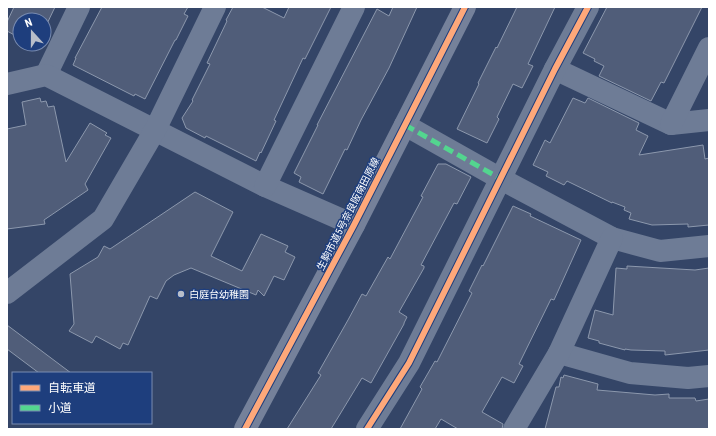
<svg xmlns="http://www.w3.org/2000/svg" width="716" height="436" font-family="'Roboto Condensed','Noto Sans JP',sans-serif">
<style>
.building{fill:#505d79;stroke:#8c98ad}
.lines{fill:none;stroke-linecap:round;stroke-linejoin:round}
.street{stroke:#6e7c96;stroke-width:22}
.secondary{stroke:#75819a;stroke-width:22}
.quiet{stroke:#53d58f;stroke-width:5;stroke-dasharray:10 5;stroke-linecap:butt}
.cycleway-casing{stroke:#1e3e7d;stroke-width:8}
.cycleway{stroke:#fea87a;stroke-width:6}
.poi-dot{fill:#b8beca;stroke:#1e3e7d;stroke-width:1.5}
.labels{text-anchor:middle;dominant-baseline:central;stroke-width:3;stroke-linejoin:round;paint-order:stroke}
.street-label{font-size:10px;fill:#fff;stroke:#1e3e7d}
.poi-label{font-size:10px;fill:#fff;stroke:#1e3e7d;text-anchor:start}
</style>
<rect width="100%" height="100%" fill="#344567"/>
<!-- building -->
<g class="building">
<path d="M14,7H55L44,30V20H20V38L7,31V22Z"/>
<path d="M102,7H188L184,14L188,16L176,40H175L145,99L135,94L134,96L73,65L76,58H75Z"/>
<path d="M233,7H262L284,18L289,7H331L305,59L303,58L274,120L276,121L261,153L260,152L256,161L206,136L205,138L186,128L182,118L193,101L192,100L210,64L207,63L227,21L226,20Z"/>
<path d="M393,7H417L389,68L361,120L347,150L345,149L323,194L299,182L301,177L294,173L318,125H317L377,9L389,16Z"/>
<path d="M517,7H555L528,64L533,66L522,88L513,84L497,117L499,119L487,143L457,129L479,84L478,83L496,47L497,48Z"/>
<path d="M607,7H702L664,83L661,82L651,101L599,76L604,66L594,61L595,59L583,53Z"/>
<path d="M40,98L41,102L46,101L48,107L54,106L66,162L90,123L107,133L105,135L111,138L85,184L88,190L44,220L45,224L7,229V129L26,125L22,102Z"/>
<path d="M573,98L585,103L588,98L639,123L636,130L648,136L639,155L703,145L705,159L709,158V225L688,227V224L652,225L629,219L631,213L624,210L625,207L612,202V203L567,181L564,185L546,176L548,172L533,165L545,140L550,143Z"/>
<path d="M438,164H446L471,177L457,204L454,203L421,265L424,266V268L399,312L407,317L404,323V324L371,383L362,378L331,429H287L321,375L318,373L348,320L362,294L366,296L388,257L390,259L423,197L421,196Z"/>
<path d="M195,192L233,212L211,256L242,271L261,234L288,246L285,252L295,257L284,280L274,276L264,296L258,290L256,295L191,268L174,275L166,281L157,299L150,296L128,345L123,343L120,349L96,336L92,343L69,331L74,324L70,274L98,257L104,246L110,249Z"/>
<path d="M513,206L531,214L530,216L581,240L554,300L551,299L519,364L523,366L514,383L502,377L482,412L503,424L502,429H458L441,419L435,429H400L422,389L420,387L435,361L437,362L472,293L469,291L482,265L483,266Z"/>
<path d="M627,266L695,270L709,268V350L665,355V351L631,350L625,349V350L599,343V341L588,338L595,310L613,315L616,268L627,269Z"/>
<path d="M7,325L71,373H39L7,349Z"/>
<path d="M564,375L598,384L597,390L655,395L669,394V398H695L696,401L709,399V429H545L556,387H559L561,377L563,378Z"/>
</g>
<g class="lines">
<!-- street -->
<g class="street">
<path d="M555,69L671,124L709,120"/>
<path d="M46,75L79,7"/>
<path d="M7,84L46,75L265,186L354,225"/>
<path d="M671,124L709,48"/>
<path d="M405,125L501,179L612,238L660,251L709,246"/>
<path d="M265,186L354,7"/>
<path d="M7,293L103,219L155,130L215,7"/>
<path d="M559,353L630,373L688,378L709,376"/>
<path d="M367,429L409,363L555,69L588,7"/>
<path d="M514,429L559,353L612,238"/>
</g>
<!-- secondary -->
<path class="secondary" d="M245,429L354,225L465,7"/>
<!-- quiet -->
<path class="quiet" d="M405,125L501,179"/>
<!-- cycleway casing -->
<g class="cycleway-casing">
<g id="cycleway">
<path d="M245,429L354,225L465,7"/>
<path d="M367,429L409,363L555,69L588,7"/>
</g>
</g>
<!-- cycleway -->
<use href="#cycleway" class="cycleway"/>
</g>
<!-- markers -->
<circle class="poi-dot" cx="181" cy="294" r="4"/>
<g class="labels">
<!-- street labels -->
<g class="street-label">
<text transform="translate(348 214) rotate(-63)">生駒市道5号奈良阪南田原線</text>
</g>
<!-- poi labels -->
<g class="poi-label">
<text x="189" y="294">白庭台幼稚園</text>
</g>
</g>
<!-- border -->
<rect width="716" height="436" fill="none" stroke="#ffffff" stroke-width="16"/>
<!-- legend -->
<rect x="12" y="372" width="140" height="52" fill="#1e3e7d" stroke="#788bb1"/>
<rect x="20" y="385" width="20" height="6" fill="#fea87a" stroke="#788bb1"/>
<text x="48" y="392" font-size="12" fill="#ffffff">自転車道</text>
<rect x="20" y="405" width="20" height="6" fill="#53d58f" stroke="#788bb1"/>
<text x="48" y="412" font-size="12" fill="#ffffff">小道</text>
<!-- north arrow -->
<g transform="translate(32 32) rotate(339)"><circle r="19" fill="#1e3e7d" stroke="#788bb1"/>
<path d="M0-3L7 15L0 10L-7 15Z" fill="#b8beca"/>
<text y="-6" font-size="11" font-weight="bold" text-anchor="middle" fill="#ffffff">N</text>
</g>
</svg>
